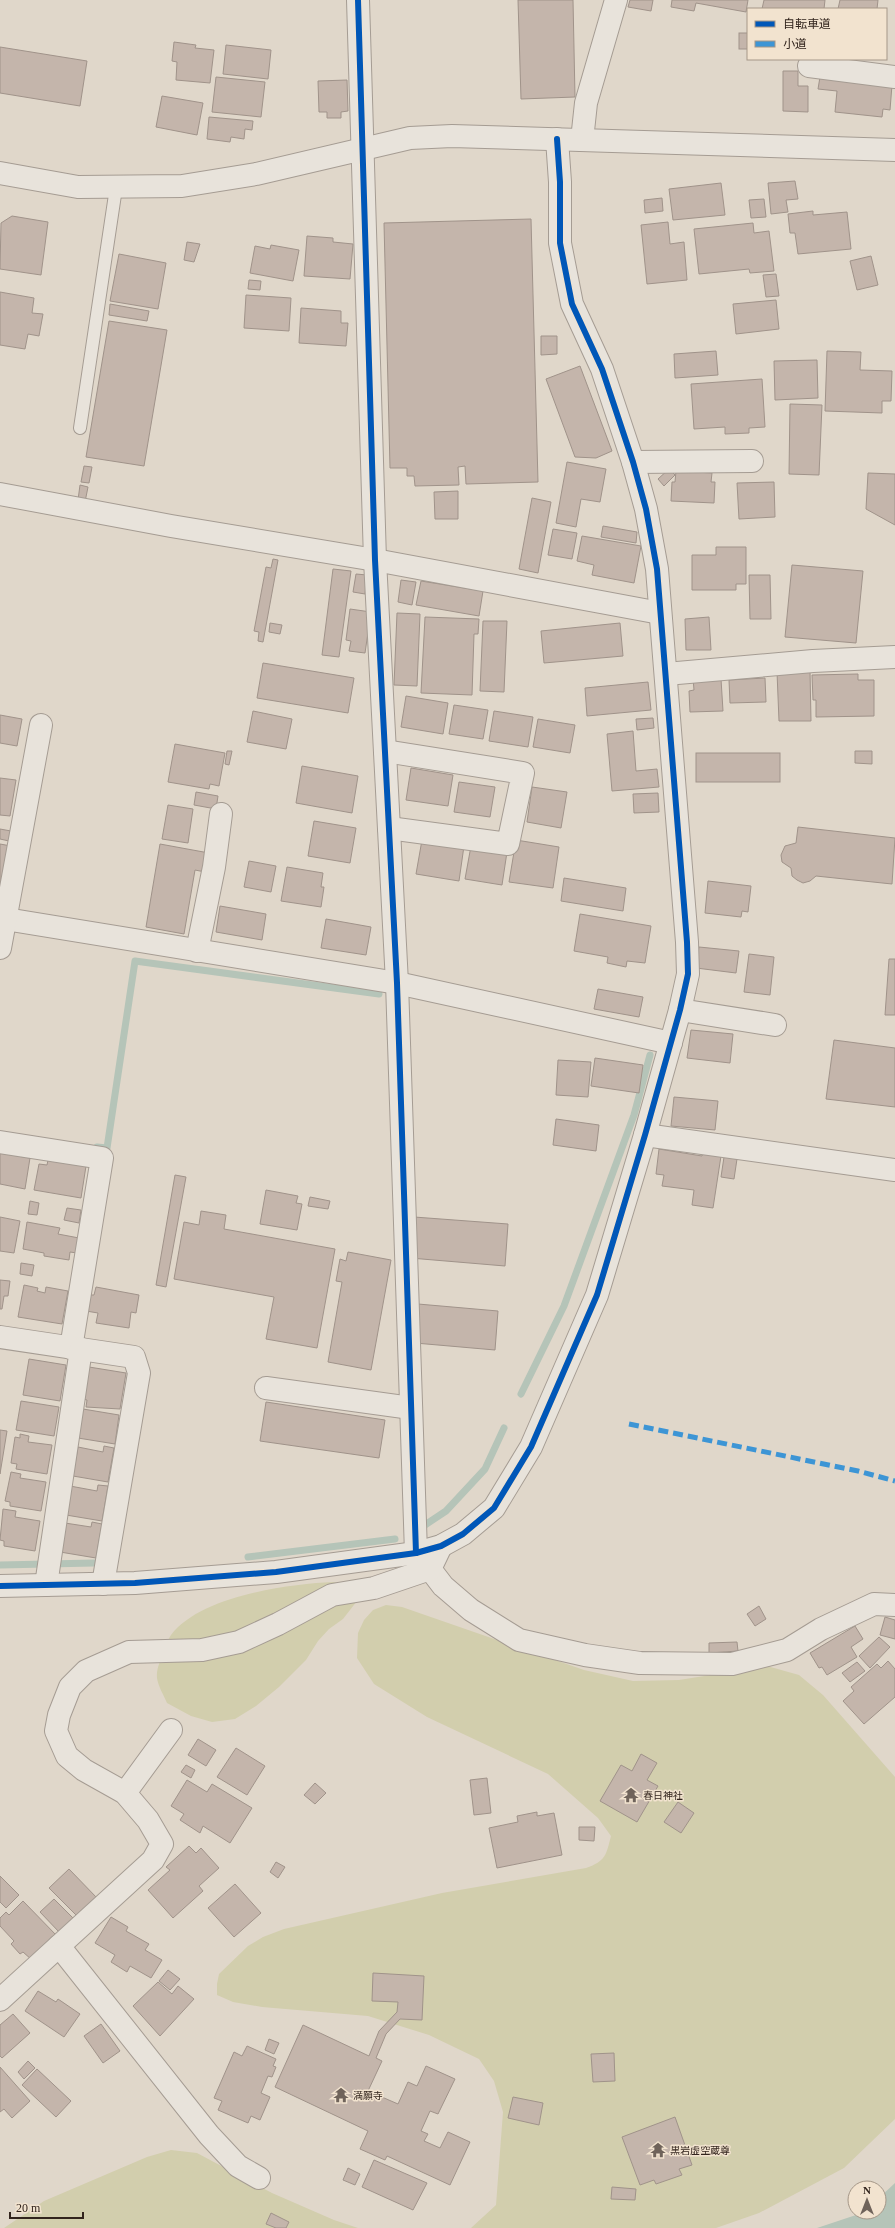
<svg xmlns="http://www.w3.org/2000/svg" width="895" height="2228" font-family="'Times New Roman','Noto Sans JP',serif">
<style>
.green{fill:#d2cead}
.water{fill:#b5c4b8}
.lines{fill:none;stroke-linecap:round;stroke-linejoin:round}
.stream{stroke:#b5c4b8;stroke-width:7}
.building{fill:#c4b5ab;stroke:#a0938a}
.service-casing{stroke:#a59c93;stroke-width:14}
.minor-casing{stroke:#a59c93;stroke-width:24}
.tertiary-casing{stroke:#a59c93;stroke-width:24}
.service{stroke:#e8e3db;stroke-width:12}
.minor{stroke:#e8e3db;stroke-width:22}
.tertiary{stroke:#e8e3db;stroke-width:22}
.quiet{stroke:#3d95d5;stroke-width:5;stroke-dasharray:10 5;stroke-linecap:butt}
.cycleway-casing{stroke:#f2e3cf;stroke-width:8}
.cycleway{stroke:#0057b8;stroke-width:6}
.labels{text-anchor:middle;dominant-baseline:central;stroke-width:3;stroke-linejoin:round;paint-order:stroke}
.poi-label{font-size:10px;fill:#32241d;stroke:#f2e3cf;text-anchor:start}
</style>
<rect width="100%" height="100%" fill="#e0d7ca"/>
<!-- green -->
<g class="green">
<path d="M333,1582L352,1585L357,1601L343,1619L329,1629L318,1641L306,1660L279,1687L256,1706L235,1719L212,1722L191,1716L167,1703C164,1696 158,1686 157,1678C156,1669 161,1659 164,1651C166,1646 168,1639 171,1635C200,1596 288,1584 333,1582Z"/>
<path d="M386,1605L402,1607L584,1670L633,1681L679,1680L767,1666L799,1675L823,1695L895,1777V2119L844,2168L759,2213L716,2228H471L496,2205L503,2112L494,2081L479,2059L429,2035L368,2016L262,2007L233,2002L217,1995V1984L219,1974L248,1946L263,1937L284,1929L442,1893L586,1868C606,1861 606,1855 611,1836L598,1818L548,1774L427,1717L374,1684L357,1658L358,1633L364,1620L373,1610Z"/>
<path d="M171,2150L197,2153L272,2193L334,2220L358,2228H4L44,2201L147,2157Z"/>
</g>
<!-- water -->
<path class="water" d="M895,2183V2228H817L865,2212H879V2198Z"/>
<g class="lines">
<!-- stream -->
<g class="stream">
<path d="M97,1147L107,1148L135,961L379,994"/>
<path d="M521,1394L564,1306L634,1115L650,1055"/>
<path d="M422,1523V1527L446,1511L485,1469L504,1428"/>
<path d="M248,1557L395,1539"/>
<path d="M0,1565L94,1563"/>
</g>
</g>
<!-- building -->
<g class="building">
<path d="M518,0H573L575,97L521,99Z"/>
<path d="M630,0H653L651,11L628,7Z"/>
<path d="M672,0H748L746,12L696,3L694,11L671,7Z"/>
<path d="M764,0H825L824,9H762Z"/>
<path d="M840,0H878L877,9H838Z"/>
<rect x="739" y="33" width="9" height="16"/>
<path d="M174,42L196,45L195,48L214,50L210,83L176,80L177,62L172,61Z"/>
<path d="M226,45L271,50L268,79L223,74Z"/>
<path d="M0,47L87,61L80,106L0,93Z"/>
<path d="M783,71H798V86H808V112L783,111Z"/>
<path d="M216,77L265,82L261,117L212,112Z"/>
<path d="M820,77L892,85L890,110L883,109L882,117L835,112L837,91L818,89Z"/>
<path d="M347,80L348,111L341,112V118H327V112H319L318,81Z"/>
<path d="M162,96L203,103L197,135L156,127Z"/>
<path d="M209,117L253,121L252,130L245,129L244,139L231,137L230,142L207,139Z"/>
<path d="M795,181L798,199L786,200L788,212L771,214L768,183Z"/>
<path d="M721,183L725,215L673,220L669,189Z"/>
<path d="M662,198L663,211L645,213L644,200Z"/>
<path d="M764,199L766,217L751,218L749,200Z"/>
<path d="M813,211V215L847,212L851,249L798,254L795,233H790L788,214Z"/>
<path d="M12,216L48,222L41,275L0,269L1,223Z"/>
<path d="M531,219L538,482L466,484L465,466L458,467L459,485L415,486L414,476H407V468H390L384,223Z"/>
<path d="M668,222L670,244L684,242L687,280L647,284L641,225Z"/>
<path d="M753,223L754,233L769,231L774,271L750,273L749,269L699,274L694,229Z"/>
<path d="M307,236L333,238V242L353,244L350,279L304,276Z"/>
<path d="M187,242L200,244L194,262L184,260Z"/>
<path d="M271,245L299,250L293,281L250,273L255,246L270,249Z"/>
<path d="M119,254L166,263L158,309L110,301Z"/>
<path d="M871,256L878,285L857,290L850,261Z"/>
<path d="M776,274L779,296L766,297L763,275Z"/>
<path d="M249,280L261,281L260,290L248,289Z"/>
<path d="M0,292L34,298L32,313L43,314L39,336L28,334L25,349L0,345Z"/>
<path d="M246,295L291,298L289,331L244,328Z"/>
<path d="M776,300L779,329L736,334L733,304Z"/>
<path d="M110,304L149,311L147,321L109,315Z"/>
<path d="M301,308L341,311V323H348L346,346L299,343Z"/>
<path d="M109,321L167,330L144,466L86,457Z"/>
<path d="M541,336H557V354L541,355Z"/>
<path d="M716,351L718,375L675,378L674,354Z"/>
<path d="M827,351L861,352L860,370L892,371L891,401H882V413L825,411Z"/>
<path d="M817,360L818,398L775,400L774,361Z"/>
<path d="M580,366L612,451L596,458L575,457L546,379Z"/>
<path d="M762,379L765,427L749,428V433L725,434V427L694,429L691,384Z"/>
<path d="M790,404L822,405L819,475L789,474Z"/>
<path d="M567,462L606,469L600,502L581,499L576,527L556,523Z"/>
<path d="M84,466L92,467L89,483L81,482Z"/>
<path d="M669,469L675,475L664,486L658,479Z"/>
<path d="M676,471L712,473L711,482H715L714,503L671,501L672,482H675Z"/>
<path d="M868,473L895,474V525L866,509Z"/>
<path d="M774,482L775,517L739,519L737,483Z"/>
<path d="M80,485L88,487L85,502L78,500Z"/>
<path d="M458,491V519H435L434,492Z"/>
<path d="M532,498L551,502L538,573L519,569Z"/>
<path d="M603,526L637,532L636,543L601,537Z"/>
<path d="M553,529L577,533L572,559L548,555Z"/>
<path d="M582,536L641,546L634,583L592,575L594,565L577,561Z"/>
<path d="M716,547H746V584H736V590H692V555H716Z"/>
<path d="M273,559L278,560L263,642L258,641L259,632L254,631L266,567L271,568Z"/>
<path d="M792,565L863,571L856,643L785,637Z"/>
<path d="M333,569L351,571L339,657L322,655Z"/>
<path d="M356,574L367,575L365,594L353,592Z"/>
<path d="M749,575H770L771,619H750Z"/>
<path d="M401,580L416,582L412,605L398,602Z"/>
<path d="M421,581L483,591L479,616L416,605Z"/>
<path d="M350,609L371,612L365,653L349,651L351,641L346,640Z"/>
<path d="M397,613L420,614L417,686L394,685Z"/>
<path d="M425,617L479,619L478,634H474L472,695L421,693Z"/>
<path d="M709,617L711,650H686L685,619Z"/>
<path d="M483,621H507L504,692L480,691Z"/>
<path d="M270,623L282,625L280,634L269,632Z"/>
<path d="M620,623L623,656L544,663L541,631Z"/>
<path d="M263,663L354,678L348,713L257,698Z"/>
<path d="M810,671L811,721H779L777,672Z"/>
<path d="M858,674V680H874V716L816,717V700H813L812,675Z"/>
<path d="M693,678L721,679L723,711L690,712L689,691L694,690Z"/>
<path d="M765,678L766,702L730,703L729,680Z"/>
<path d="M648,682L651,710L587,716L585,688Z"/>
<path d="M406,696L448,703L443,734L401,727Z"/>
<path d="M454,705L488,710L483,739L449,734Z"/>
<path d="M253,711L292,719L286,749L247,742Z"/>
<path d="M494,711L533,717L528,747L489,741Z"/>
<path d="M0,715L22,719L17,746L0,743Z"/>
<path d="M653,718L654,728L637,730L636,719Z"/>
<path d="M538,719L575,725L570,753L533,747Z"/>
<path d="M633,731L636,771L657,769L659,787L612,791L607,734Z"/>
<path d="M175,744L225,753L219,786L210,784L209,789L168,782Z"/>
<path d="M227,751H232L229,765L225,764Z"/>
<path d="M855,751H872V764L855,763Z"/>
<rect x="696" y="753" width="84" height="29"/>
<path d="M302,766L358,776L352,813L296,803Z"/>
<path d="M411,768L453,775L448,806L406,800Z"/>
<path d="M0,778L16,780L10,816L0,815Z"/>
<path d="M459,782L495,787L490,817L454,812Z"/>
<path d="M532,787L567,792L561,828L527,822Z"/>
<path d="M196,792L218,796L216,809L194,805Z"/>
<path d="M658,793L659,812L634,813L633,794Z"/>
<path d="M168,805L193,809L188,843L162,839Z"/>
<path d="M314,821L356,828L350,863L308,856Z"/>
<path d="M798,827L895,838L892,884L816,876L810,881L803,883L797,880L792,876L791,868L782,862L781,855L785,846L796,843Z"/>
<path d="M0,829L11,831L9,841L0,839Z"/>
<path d="M422,840L464,846L459,881L416,874Z"/>
<path d="M516,840L559,847L553,888L509,882Z"/>
<path d="M0,844L11,846L2,883H0Z"/>
<path d="M160,844L209,853L205,872L195,870L184,934L146,927Z"/>
<path d="M471,846L507,852L502,885L465,879Z"/>
<path d="M249,861L276,866L271,892L244,887Z"/>
<path d="M287,867L323,873L321,887H324L321,907L281,901Z"/>
<path d="M564,878L626,888L623,911L561,901Z"/>
<path d="M708,881L751,886L748,912L742,911L741,917L705,913Z"/>
<path d="M220,906L266,914L262,940L216,932Z"/>
<path d="M580,914L651,926L645,963L627,961L626,967L607,963L608,957L574,951Z"/>
<path d="M326,919L371,927L366,955L321,948Z"/>
<path d="M699,947L739,951L736,973L696,968Z"/>
<path d="M749,954L774,957L770,995L744,992Z"/>
<path d="M889,959H895V1015H885Z"/>
<path d="M598,989L643,997L639,1017L594,1009Z"/>
<path d="M691,1030L733,1034L730,1063L687,1058Z"/>
<path d="M834,1040L895,1048V1107L826,1099Z"/>
<path d="M595,1058L643,1065L639,1093L591,1086Z"/>
<path d="M558,1060L591,1062L588,1097L556,1095Z"/>
<path d="M674,1097L718,1101L715,1130L671,1126Z"/>
<path d="M556,1119L599,1125L596,1151L553,1145Z"/>
<path d="M659,1149L702,1156L703,1153L721,1156L713,1208L692,1205L694,1190L662,1186L664,1175L656,1174Z"/>
<path d="M0,1153L30,1158L25,1189L0,1184Z"/>
<path d="M724,1157L737,1159L734,1179L721,1177Z"/>
<path d="M48,1160L86,1166L81,1198L34,1190L39,1164L47,1165Z"/>
<path d="M175,1175L186,1177L166,1287L156,1285Z"/>
<path d="M266,1190L298,1196L296,1203L302,1204L297,1230L260,1224Z"/>
<path d="M310,1197L330,1201L328,1209L308,1206Z"/>
<path d="M30,1201L39,1203L37,1215L28,1214Z"/>
<path d="M67,1208L81,1210L79,1223L64,1220Z"/>
<path d="M201,1211L226,1215L224,1229L335,1249L317,1348L266,1339L274,1297L174,1279L184,1222L199,1225Z"/>
<path d="M0,1217L20,1221L14,1253L0,1251Z"/>
<path d="M414,1217L508,1224L505,1266L410,1258Z"/>
<path d="M27,1222L60,1228L58,1234L79,1238L77,1253L70,1252L69,1260L44,1256V1253L23,1249Z"/>
<path d="M348,1252L391,1260L371,1370L328,1362L342,1282L336,1281L340,1259L346,1261Z"/>
<path d="M21,1263L34,1265L32,1276L20,1274Z"/>
<path d="M0,1280L10,1281L8,1296H4L2,1309H0Z"/>
<path d="M24,1285L38,1288L37,1291L45,1293L46,1287L68,1291L62,1324L18,1317Z"/>
<path d="M96,1287L139,1295L136,1313L131,1312L129,1328L96,1323L98,1313L86,1311L89,1295H94Z"/>
<path d="M418,1304L498,1311L495,1350L415,1343Z"/>
<path d="M29,1359L66,1365L60,1401L23,1395Z"/>
<path d="M89,1367L126,1373L120,1409L86,1407L87,1400L83,1399Z"/>
<path d="M21,1401L59,1407L54,1436L16,1430Z"/>
<path d="M266,1402L385,1420L379,1458L260,1441Z"/>
<path d="M83,1409L119,1415L115,1444L78,1438Z"/>
<path d="M0,1430L7,1431L0,1474Z"/>
<path d="M20,1434L29,1436L28,1442L52,1445L47,1474L16,1469L17,1464L11,1463L15,1437L20,1438Z"/>
<path d="M104,1446L114,1448L108,1482L73,1476L78,1447L103,1452Z"/>
<path d="M11,1472L21,1474L20,1478L46,1482L41,1511L10,1506V1502L5,1501Z"/>
<path d="M98,1485L108,1486L102,1521L66,1515L70,1486L97,1491Z"/>
<path d="M3,1509L16,1511L15,1517L40,1521L35,1551L4,1546V1541L0,1540Z"/>
<path d="M92,1522L102,1524L96,1558L60,1552L65,1523L91,1527Z"/>
<path d="M759,1606L766,1619L755,1626L747,1614Z"/>
<path d="M885,1617L895,1620V1639L880,1635Z"/>
<path d="M855,1626L863,1639L851,1647L857,1657L827,1675L822,1667L819,1668L810,1653Z"/>
<path d="M879,1637L890,1647L870,1668L859,1656Z"/>
<path d="M737,1642L738,1651L709,1653V1643Z"/>
<path d="M888,1661L895,1669V1697L864,1724L843,1701L854,1691L851,1687L877,1664L881,1668Z"/>
<path d="M857,1662L865,1671L850,1682L842,1673Z"/>
<path d="M198,1739L216,1750L206,1766L188,1755Z"/>
<path d="M236,1748L265,1766L247,1795L217,1777Z"/>
<path d="M641,1754L657,1763L647,1780L658,1786L637,1822L600,1801L621,1765L632,1771Z"/>
<path d="M186,1765L195,1770L191,1778L181,1772Z"/>
<path d="M487,1778L491,1813L474,1815L470,1780Z"/>
<path d="M187,1780L207,1792L212,1784L252,1808L230,1843L203,1826L200,1833L180,1820L184,1814L171,1806Z"/>
<path d="M315,1783L326,1793L315,1804L304,1795Z"/>
<path d="M678,1802L694,1813L681,1833L664,1822Z"/>
<path d="M537,1812V1816L554,1813L562,1855L497,1868L489,1828L518,1822L517,1816Z"/>
<path d="M579,1827H595L594,1841L579,1840Z"/>
<path d="M189,1846L196,1853L201,1848L219,1868L199,1886L203,1891L173,1918L148,1890L170,1870L166,1867Z"/>
<path d="M276,1862L285,1867L278,1878L270,1872Z"/>
<path d="M69,1869L97,1898L78,1917L49,1888Z"/>
<path d="M0,1876L19,1895L6,1908L0,1902Z"/>
<path d="M235,1884L261,1913L234,1937L208,1908Z"/>
<path d="M54,1899L74,1919L60,1933L40,1912Z"/>
<path d="M23,1901L57,1936L32,1960L23,1952L20,1954L11,1944L14,1941L0,1926V1918L6,1912L9,1915Z"/>
<path d="M111,1917L128,1927L126,1931L149,1944L145,1950L162,1960L151,1978L130,1966L127,1972L111,1962L115,1955L95,1943Z"/>
<path d="M168,1970L180,1979L170,1990L159,1981Z"/>
<path d="M373,1973L424,1976L422,2020L400,2019L386,2034L376,2058L382,2061L368,2091L398,2104L408,2082L417,2086L426,2066L455,2079L438,2114L430,2111L421,2131L428,2134L424,2141L440,2148L448,2132L470,2142L450,2185L387,2156L385,2160L360,2149L368,2131L275,2087L303,2025L369,2056L379,2031L397,2012L398,2002L372,2001Z"/>
<path d="M158,1982L172,1994L178,1986L194,1999L160,2036L133,2006Z"/>
<path d="M38,1991L56,2002L58,1999L80,2014L64,2037L25,2011Z"/>
<path d="M13,2014L30,2033L2,2058L0,2056V2025Z"/>
<path d="M101,2024L120,2051L103,2063L84,2036Z"/>
<path d="M269,2039L279,2043L274,2054L265,2050Z"/>
<path d="M247,2046L276,2059L273,2066L276,2067L272,2077L268,2076L261,2093L270,2097L260,2120L251,2116L248,2123L218,2110L222,2101L214,2098L234,2052L242,2056Z"/>
<path d="M614,2053L615,2081L593,2082L591,2054Z"/>
<path d="M28,2061L35,2068L24,2079L18,2072Z"/>
<path d="M0,2067L30,2101L12,2118L4,2109L0,2112Z"/>
<path d="M37,2069L71,2101L56,2117L22,2085Z"/>
<path d="M513,2097L543,2103L539,2125L508,2118Z"/>
<path d="M675,2117L692,2165L679,2169L682,2175L656,2184L654,2180L640,2185L622,2137Z"/>
<path d="M374,2160L427,2183L413,2210L362,2187Z"/>
<path d="M348,2168L360,2174L355,2185L343,2180Z"/>
<path d="M612,2187L636,2189L635,2200L611,2199Z"/>
<path d="M271,2213L289,2222L286,2228H276L266,2224Z"/>
</g>
<g class="lines">
<!-- service casing -->
<g class="service-casing">
<path id="service" d="M80,428L116,188"/>
</g>
<!-- minor casing -->
<g class="minor-casing">
<g id="minor">
<path d="M358,0L375,560L397,983L416,1553"/>
<path d="M809,66L895,77"/>
<path d="M582,140L586,103L616,0"/>
<path d="M633,462L752,461"/>
<path d="M0,494L171,526L375,560L660,613"/>
<path d="M666,674L813,661L895,657"/>
<path d="M385,751L523,773L508,844L389,828"/>
<path d="M0,918L397,983L671,1043"/>
<path d="M0,948L41,725"/>
<path d="M197,951L214,867L221,814"/>
<path d="M680,1010L775,1025"/>
<path d="M645,1135L895,1170"/>
<path d="M0,1142L102,1158L71,1348"/>
<path d="M0,1337L134,1357L139,1373L103,1584"/>
<path d="M266,1388L411,1408"/>
<path d="M430,1569L443,1586L471,1610L519,1640L585,1655L640,1663L732,1664L787,1650L821,1629L874,1604L895,1605"/>
<path d="M46,1585L81,1349"/>
<path d="M0,1586L135,1583L276,1572L416,1553L441,1546L463,1534L494,1508L531,1447L597,1295L645,1135L680,1010L688,974L687,942L657,569L646,509L633,462L602,369L572,304L560,243V182L557,139"/>
<path d="M125,1793L171,1730"/>
<path d="M59,1946L209,2135L238,2166L259,2178"/>
<path d="M0,2000L153,1860L162,1844L148,1820L125,1793L84,1770L67,1756L56,1731L59,1715L70,1687L86,1671L129,1652L202,1650L239,1642L278,1624L332,1595L374,1588L430,1569L441,1546"/>
</g>
</g>
<!-- tertiary casing -->
<g class="tertiary-casing">
<path id="tertiary" d="M0,173L78,187L182,186L256,174L410,138L452,136L895,150"/>
</g>
<!-- service -->
<use href="#service" class="service"/>
<!-- minor -->
<use href="#minor" class="minor"/>
<!-- tertiary -->
<use href="#tertiary" class="tertiary"/>
<!-- quiet -->
<path class="quiet" d="M629,1424L858,1471L895,1481"/>
<!-- cycleway casing -->
<g class="cycleway-casing">
<g id="cycleway">
<path d="M358,0L375,560L397,983L416,1553"/>
<path d="M0,1586L135,1583L276,1572L416,1553L441,1546L463,1534L494,1508L531,1447L597,1295L645,1135L680,1010L688,974L687,942L657,569L646,509L633,462L602,369L572,304L560,243V182L557,139"/>
</g>
</g>
<!-- cycleway -->
<use href="#cycleway" class="cycleway"/>
</g>
<!-- icons -->
<defs>
<g id="temple-bare" transform="scale(1.2)"><path d="M0-6L5-2H3V0L6.5 2.5H4V6H1.5V3h-3V6H-4V2.5H-6.5L-3 0V-2H-5Z" fill="#6f635a" stroke="#f2e3cf" stroke-width="2.5" paint-order="stroke"/></g>
</defs>
<g fill-rule="evenodd">
<use href="#temple-bare" x="631" y="1795"/>
<use href="#temple-bare" x="341" y="2095"/>
<use href="#temple-bare" x="658" y="2150"/>
</g>
<g class="labels">
<!-- poi labels -->
<g class="poi-label">
<text x="643" y="1795">春日神社</text>
<text x="353" y="2095">満願寺</text>
<text x="670" y="2150">黒岩虚空蔵尊</text>
</g>
</g>
<!-- legend -->
<rect x="747" y="8" width="140" height="52" fill="#f2e3cf" stroke="#a59788"/>
<rect x="755" y="21" width="20" height="6" fill="#0057b8" stroke="#a59788"/>
<text x="783" y="28" font-size="12" fill="#32241d">自転車道</text>
<rect x="755" y="41" width="20" height="6" fill="#3d95d5" stroke="#a59788"/>
<text x="783" y="48" font-size="12" fill="#32241d">小道</text>
<!-- north arrow -->
<g transform="translate(867 2200)"><circle r="19" fill="#f2e3cf" stroke="#a59788"/>
<path d="M0-3L7 15L0 10L-7 15Z" fill="#6f635a"/>
<text y="-6" font-size="11" font-weight="bold" text-anchor="middle" fill="#32241d">N</text>
</g>
<!-- scale -->
<path d="M10 2212v6h73v-6" fill="none" stroke="#32241d" stroke-width="2"/>
<text x="16" y="2212" font-size="12" fill="#32241d" stroke="#f2e3cf" stroke-width="3" paint-order="stroke">20 m</text>
</svg>
